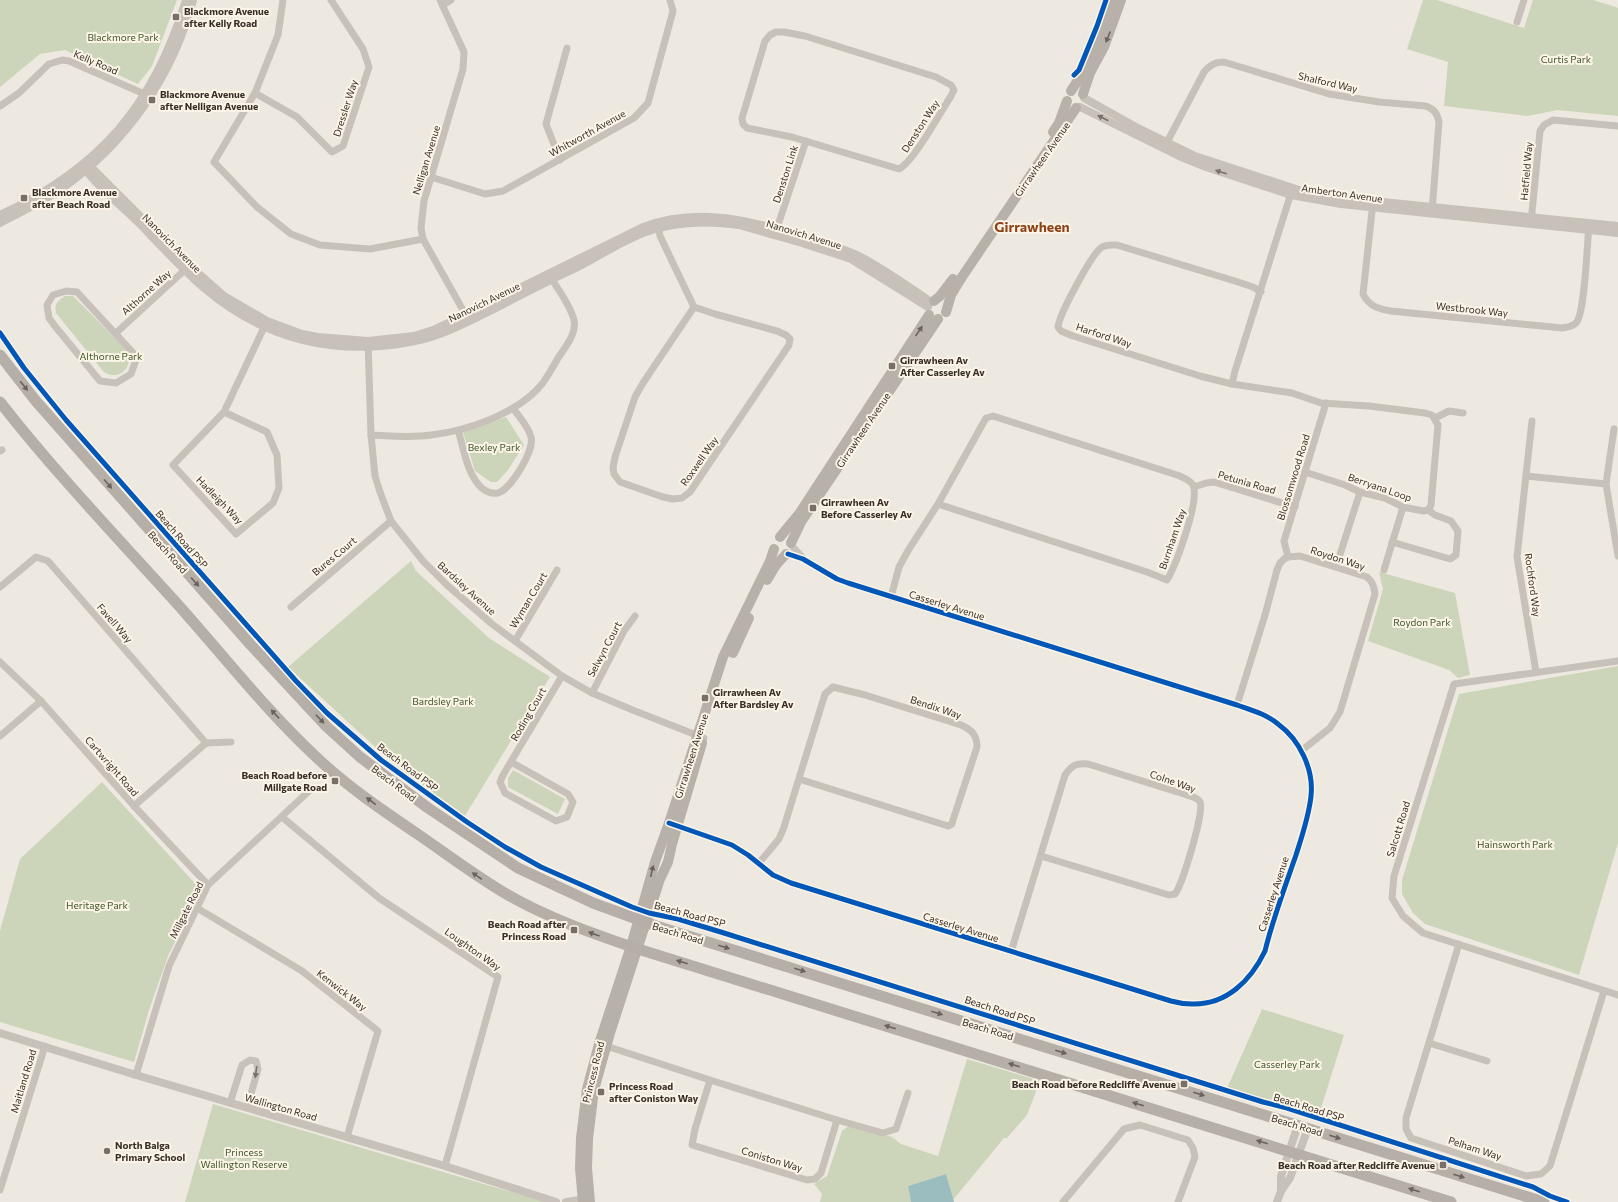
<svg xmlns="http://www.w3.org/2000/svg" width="1618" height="1202" font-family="Commissioner,sans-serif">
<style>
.green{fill:#ccd5b9}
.water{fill:#9bbdc0}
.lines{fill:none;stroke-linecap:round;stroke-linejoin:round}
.minor{stroke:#c7c1b9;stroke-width:7}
.tertiary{stroke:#c7c1b9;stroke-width:8}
.secondary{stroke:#b8b1a9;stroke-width:10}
.primary{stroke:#b6afa8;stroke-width:11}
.cycleway-casing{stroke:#fbf4e7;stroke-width:8}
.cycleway{stroke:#0057b8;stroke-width:5}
.oneway{fill:#6b625b}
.oneway2{fill:#787069}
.oneway3{fill:#6a625b}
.poi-dot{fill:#786f68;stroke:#fbf4e7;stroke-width:1.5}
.labels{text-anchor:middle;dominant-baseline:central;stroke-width:4;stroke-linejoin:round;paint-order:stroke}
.poi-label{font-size:10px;font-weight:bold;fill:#382e27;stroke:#fbf4e7;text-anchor:start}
.park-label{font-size:10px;fill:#425829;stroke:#fbf4e7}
.street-label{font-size:10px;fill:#382e27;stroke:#fbf4e7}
.district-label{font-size:14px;font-weight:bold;fill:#8e4219;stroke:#fbf4e7}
</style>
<rect width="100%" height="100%" fill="#eee9e0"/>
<!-- green -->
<g class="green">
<path d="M0,0H177L152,66L138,84L65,50L40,54L0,87Z"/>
<path d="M1423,0H1437L1524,28L1533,0H1593L1616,7L1618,8V116L1557,110L1528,116L1444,106L1448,62L1407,49Z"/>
<path d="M65,296H73L128,351C128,354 130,358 129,361C127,374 113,380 103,371L56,313C54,304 57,301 65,296Z"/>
<path d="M506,417L524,445L508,470L497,482H491L475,471L463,432Z"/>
<path d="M411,561L416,571L489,638L550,677L463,819L432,799L288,667Z"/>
<path d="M1379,572L1455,593L1470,675L1458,678L1449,670L1368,641L1383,589Z"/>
<path d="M1618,666V843L1579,975L1425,924L1413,913L1402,894V880L1459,694Z"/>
<path d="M513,770L565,799L558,814L508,787V778Z"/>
<path d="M102,782L201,890L168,956L149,1010L134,1062L0,1022V931L20,859Z"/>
<path d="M1262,1009L1344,1035L1317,1121L1225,1093Z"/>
<path d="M967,1059L1040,1081L1027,1115L1007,1138H1004L953,1200L946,1174L908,1186L911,1202H820L822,1194L814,1184L827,1176L842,1131L850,1125L892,1137L901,1144L938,1156Z"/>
<path d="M213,1104L545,1202H185Z"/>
</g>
<!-- water -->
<path class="water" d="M946,1174L954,1202H911L908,1186Z"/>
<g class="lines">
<!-- minor -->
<g class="minor">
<path d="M283,0L278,35L255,93L214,162L257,207L291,234L320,245L370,249L423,239"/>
<path d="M440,0L464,52L463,69L424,201L421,228L423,239L468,319"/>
<path d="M443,5L451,0"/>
<path d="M1517,22L1524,0"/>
<path d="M776,32H784L805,36L936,77L951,85L954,90L951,96C940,113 914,161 899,169L792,137L747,128L743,124L742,118L765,41L770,35Z"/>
<path d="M255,93L297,117L332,152L343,146L369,67L363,49L331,0"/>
<path d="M0,106L19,93L49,64L62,60L69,61L149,96"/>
<path d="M1165,146L1204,72C1210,65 1215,62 1224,62L1329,94L1379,102L1426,106C1434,109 1437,113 1439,122L1432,211"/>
<path d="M560,160L546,124L567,48"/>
<path d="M431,177L485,194L503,191L634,118L648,103L673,11L670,0"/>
<path d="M1373,202L1363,294C1369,306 1378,309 1391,311L1562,328C1567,327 1572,327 1576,323C1585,314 1587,243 1589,226"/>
<path d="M1531,222L1540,131L1544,125L1553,120L1618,126"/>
<path d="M658,224L660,236L694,307L715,314L777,331L786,335L790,339L789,345L690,492L682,498L673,499L663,497L620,482L614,474L613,468L615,457L635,397L643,383L694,307"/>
<path d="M775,234L806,141"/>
<path d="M66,291L77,292L137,357L131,374L116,383L100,381L54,325L49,318L47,305L53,295Z"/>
<path d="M1261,292L1253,287L1238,282L1117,245C1111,245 1107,244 1102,247C1092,253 1059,315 1058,327L1061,331L1073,336L1200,376L1232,384L1235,371L1292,190"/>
<path d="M116,333L188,267"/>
<path d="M368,341L371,435L375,476L380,492L391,521L423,561L447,585L492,624L562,676L592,693L635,711L704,738"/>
<path d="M1232,384L1292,393L1321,403L1369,406L1425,413L1432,415L1438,425L1431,505L1428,510L1423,511L1403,507L1385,498L1360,492L1345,485L1305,472"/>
<path d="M224,412L267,432L277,455L279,488L273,503L236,534L173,465L224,412L267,321"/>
<path d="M1435,418L1449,411L1463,413"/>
<path d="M1532,421L1517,557L1536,672"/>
<path d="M1614,429L1606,484L1618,556"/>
<path d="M458,430C464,449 467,476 483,489C487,492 493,494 498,493C511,489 535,450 531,437C528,426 519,417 513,408"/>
<path d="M371,435C391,436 411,438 431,435C467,431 519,413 542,384C548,376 553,367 558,358C565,347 577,334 574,320C570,304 557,288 549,275"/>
<path d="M0,451L2,450"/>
<path d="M1526,476L1606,484"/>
<path d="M1194,487L1206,483L1214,482L1295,507"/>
<path d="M1392,542L1450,559L1456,555L1458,531L1451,521L1435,515L1428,510"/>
<path d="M792,546L803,558"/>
<path d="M1288,557L1284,541L1326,403"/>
<path d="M1336,567L1360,492"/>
<path d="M1384,570L1403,507"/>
<path d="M0,587L36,557L48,561L206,743L134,806"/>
<path d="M891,597L899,567L909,549L938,504L986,418L993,416L1177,475C1182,477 1190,480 1193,485C1200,500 1176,565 1167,580L1147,572L938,504"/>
<path d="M291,607L391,521"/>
<path d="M515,641L557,570"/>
<path d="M1618,661L1454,684L1394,876L1392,898L1403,916L1423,933L1618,995"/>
<path d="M0,662L41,701L134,806L208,885"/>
<path d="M592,693L624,631L635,616"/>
<path d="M1237,705L1265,615L1277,570L1280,563L1284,559L1288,557L1300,556L1367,577C1373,582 1374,587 1375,594L1340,712L1330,728L1301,751"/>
<path d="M0,736L41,701"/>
<path d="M206,743L231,742"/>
<path d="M511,762L568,794L573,802L567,817L556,821L505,793L500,782L503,775L562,676"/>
<path d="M282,817L379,898L498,977L445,1166"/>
<path d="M673,825L732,845L748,855L773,875L791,883L1171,1001C1178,1003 1185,1004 1192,1004C1227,1005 1251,980 1265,951C1273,918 1285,887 1296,855C1302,836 1309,816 1311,796C1314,770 1300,740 1278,724C1266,714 1251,710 1237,705L848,583L837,579L803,559L788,554"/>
<path d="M759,863L779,839L784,827L825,694L833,687L865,695L961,725C972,730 977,735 977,747L953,820L952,824L948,826L799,779"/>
<path d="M197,908L302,971L378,1031L347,1137"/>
<path d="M1459,944L1406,1118V1129L1411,1138L1526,1176L1541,1174L1550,1166L1604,991"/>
<path d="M1011,952L1065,775C1072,765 1076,763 1088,764L1187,795C1191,796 1198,798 1200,802C1205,811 1182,885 1175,894L1169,895L1159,892L1041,856"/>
<path d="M1429,1043L1487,1061"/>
<path d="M603,1045L710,1080L695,1129L692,1145L807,1180L815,1179L821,1173L837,1120L710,1080"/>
<path d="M136,1075L169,966L208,885L309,791"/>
<path d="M230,1103L242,1065L250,1060L256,1061L258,1069L247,1108"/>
<path d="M837,1120L883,1133L896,1129L908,1093"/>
<path d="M0,1190L45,1046"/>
<path d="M1063,1202L1124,1129L1140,1125L1188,1140L1193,1148L1195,1157L1178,1202"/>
</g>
<!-- tertiary -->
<g class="tertiary">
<path d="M1084,98L1136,127L1195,156L1302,191L1334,197L1373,201L1618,226"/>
<path d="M1080,107L1181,157L1206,167L1291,195L1341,204L1618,233"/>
<path d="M86,162L190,266L224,296L267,321L302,334L318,337L368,341L414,336L433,330L465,315L643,227C699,206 753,221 807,238C825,244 843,248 859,256C884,269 908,286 931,302"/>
<path d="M82,165C98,188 121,205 140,224C161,246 181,268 204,288C265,340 337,357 415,341C441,336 465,323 488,312C517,297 546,282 576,268C598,257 620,242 643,233C672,222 708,220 739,225L802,243L851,259L928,307"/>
<path d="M0,215C100,168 154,105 186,0"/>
<path d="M0,223C21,212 42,202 61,189C126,144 173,76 193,0"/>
<path d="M0,1033L136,1075L445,1166L556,1202"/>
<path d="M1281,1191V1176L1298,1125"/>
<path d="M566,1202L587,1199"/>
<path d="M1277,1202L1281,1191L1290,1178L1308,1128"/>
</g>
<!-- secondary -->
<g class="secondary">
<path d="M1071,91L1082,74L1114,0"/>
<path d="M1083,94L1090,73L1104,47L1121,0"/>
<path d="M1053,132L1059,123L1067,101"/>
<path d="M934,301L940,296L953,279"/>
<path d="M946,312L951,295L962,277L1076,108"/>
<path d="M780,537L799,514L929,315"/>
<path d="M791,543L801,522L938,319"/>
<path d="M767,580L776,565L786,554"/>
<path d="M733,653L749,618"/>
<path d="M583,1202L580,1168L581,1138L587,1089L599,1044L631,946L655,862L669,823L723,657L770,561L774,549"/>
<path d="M590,1202L587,1168L588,1139L594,1090L610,1033L660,879L668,862L672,844L702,743"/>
</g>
<!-- primary -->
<g class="primary">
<path d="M0,355L35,400L250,644L326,726L360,757L428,808L518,868L593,903L656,926L1544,1202"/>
<path d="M0,402C53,470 114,534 172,598C219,650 262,706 313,754C345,785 382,810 419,835C448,855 477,877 508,895C548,918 594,934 638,949L1451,1202"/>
</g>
<!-- cycleway casing -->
<g class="cycleway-casing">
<g id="cycleway">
<path d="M1074,75L1079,70L1097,26L1106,0"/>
<path d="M0,333L24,368L66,420L296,681L327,713L381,760L467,822L505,847L541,867L632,907L649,913L678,919L724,933L1263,1102L1287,1108L1533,1187L1550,1196L1567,1202"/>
<path d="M669,823L732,845L748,855L773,875L791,883L1171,1001C1178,1003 1185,1004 1192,1004C1227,1005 1251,980 1265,951C1273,918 1285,887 1296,855C1302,836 1309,816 1311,796C1314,770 1300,740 1278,724C1266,714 1251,710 1237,705L848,583L837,579L803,559L788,554"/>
</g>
</g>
<!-- cycleway -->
<use href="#cycleway" class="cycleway"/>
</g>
<!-- one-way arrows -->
<defs><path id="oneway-solid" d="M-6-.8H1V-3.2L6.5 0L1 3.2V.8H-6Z"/></defs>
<g class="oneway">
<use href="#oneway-solid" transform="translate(1108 37) rotate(112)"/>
<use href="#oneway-solid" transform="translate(919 331) rotate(-56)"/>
<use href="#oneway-solid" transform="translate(652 871) rotate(-77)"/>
</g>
<g class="oneway2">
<use href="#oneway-solid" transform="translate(1103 118) rotate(-153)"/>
<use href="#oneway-solid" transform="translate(1221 172) rotate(-162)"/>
<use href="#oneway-solid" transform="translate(256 1072) rotate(98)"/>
</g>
<g class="oneway3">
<use href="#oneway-solid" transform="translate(24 386) rotate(51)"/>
<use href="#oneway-solid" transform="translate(108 484) rotate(49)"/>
<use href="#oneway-solid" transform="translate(195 582) rotate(48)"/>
<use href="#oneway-solid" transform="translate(275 714) rotate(-133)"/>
<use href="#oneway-solid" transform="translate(320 719) rotate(46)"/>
<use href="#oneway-solid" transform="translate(371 801) rotate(-143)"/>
<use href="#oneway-solid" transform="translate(477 876) rotate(-145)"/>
<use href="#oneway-solid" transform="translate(594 934) rotate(-160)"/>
<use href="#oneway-solid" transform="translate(724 947) rotate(17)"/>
<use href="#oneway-solid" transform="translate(682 962) rotate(-163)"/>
<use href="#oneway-solid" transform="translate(800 970) rotate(17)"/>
<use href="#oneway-solid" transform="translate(937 1013) rotate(17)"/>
<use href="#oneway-solid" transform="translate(890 1027) rotate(-163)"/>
<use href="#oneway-solid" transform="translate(1061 1052) rotate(17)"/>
<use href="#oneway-solid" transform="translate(1014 1065) rotate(-163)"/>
<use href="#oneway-solid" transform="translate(1199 1094) rotate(17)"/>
<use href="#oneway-solid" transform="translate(1138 1104) rotate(-163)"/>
<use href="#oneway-solid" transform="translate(1335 1137) rotate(17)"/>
<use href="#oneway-solid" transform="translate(1262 1142) rotate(-163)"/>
<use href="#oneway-solid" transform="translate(1459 1176) rotate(17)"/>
<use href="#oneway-solid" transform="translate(1414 1190) rotate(-162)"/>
</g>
<!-- markers -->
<g class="poi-dot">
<rect x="172" y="13" width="8" height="8" rx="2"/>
<rect x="148" y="96" width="8" height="8" rx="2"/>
<rect x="20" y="194" width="8" height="8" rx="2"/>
<rect x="888" y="362" width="8" height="8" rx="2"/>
<rect x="809" y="504" width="8" height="8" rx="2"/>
<rect x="701" y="694" width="8" height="8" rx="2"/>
<rect x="331" y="777" width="8" height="8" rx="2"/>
<rect x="570" y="926" width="8" height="8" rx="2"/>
<rect x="1180" y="1080" width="8" height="8" rx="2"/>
<rect x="597" y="1088" width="8" height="8" rx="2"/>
<circle cx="107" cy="1151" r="4"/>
<rect x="1439" y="1161" width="8" height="8" rx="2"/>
</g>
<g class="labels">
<!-- poi labels -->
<g class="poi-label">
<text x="184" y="11">Blackmore Avenue<tspan x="184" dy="12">after Kelly Road</tspan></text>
<text x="160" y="94">Blackmore Avenue<tspan x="160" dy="12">after Nelligan Avenue</tspan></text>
<text x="32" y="192">Blackmore Avenue<tspan x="32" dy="12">after Beach Road</tspan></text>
<text x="900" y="360">Girrawheen Av<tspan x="900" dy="12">After Casserley Av</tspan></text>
<text x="821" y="502">Girrawheen Av<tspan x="821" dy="12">Before Casserley Av</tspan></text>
<text x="713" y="692">Girrawheen Av<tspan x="713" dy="12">After Bardsley Av</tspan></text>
<text x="327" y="775" text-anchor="end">Beach Road before<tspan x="327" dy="12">Millgate Road</tspan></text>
<text x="566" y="924" text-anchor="end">Beach Road after<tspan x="566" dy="12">Princess Road</tspan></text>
<text x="1176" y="1084" text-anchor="end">Beach Road before Redcliffe Avenue</text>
<text x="609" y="1086">Princess Road<tspan x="609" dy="12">after Coniston Way</tspan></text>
<text x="115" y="1145">North Balga<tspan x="115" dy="12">Primary School</tspan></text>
<text x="1435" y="1165" text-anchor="end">Beach Road after Redcliffe Avenue</text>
</g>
<!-- park labels -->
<g class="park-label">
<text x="123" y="37">Blackmore Park</text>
<text x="1566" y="59">Curtis Park</text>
<text x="111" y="356">Althorne Park</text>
<text x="494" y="447">Bexley Park</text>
<text x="1422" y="622">Roydon Park</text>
<text x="443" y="701">Bardsley Park</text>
<text x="1515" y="844">Hainsworth Park</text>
<text x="97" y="905">Heritage Park</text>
<text x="1287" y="1064">Casserley Park</text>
<text x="244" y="1152">Princess<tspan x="244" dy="12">Wallington Reserve</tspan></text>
</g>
<!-- street labels -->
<g class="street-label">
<text transform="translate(96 62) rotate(23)">Kelly Road</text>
<text transform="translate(1328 82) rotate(13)">Shalford Way</text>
<text transform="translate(345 108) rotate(-72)">Dressler Way</text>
<text transform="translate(920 126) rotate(-57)">Denston Way</text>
<text transform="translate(587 133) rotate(-29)">Whitworth Avenue</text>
<text transform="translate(1042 159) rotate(-55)">Girrawheen Avenue</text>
<text transform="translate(426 160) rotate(-73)">Nelligan Avenue</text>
<text transform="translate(1526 171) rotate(-85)">Hatfield Way</text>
<text transform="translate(785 174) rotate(-72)">Denston Link</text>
<text transform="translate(1342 193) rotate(8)">Amberton Avenue</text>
<text transform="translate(804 234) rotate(17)">Nanovich Avenue</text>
<text transform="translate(172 243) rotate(45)">Nanovich Avenue</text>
<text transform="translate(146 292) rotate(-42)">Althorne Way</text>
<text transform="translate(484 302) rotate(-26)">Nanovich Avenue</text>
<text transform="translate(1472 309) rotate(6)">Westbrook Way</text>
<text transform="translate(1104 335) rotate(18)">Harford Way</text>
<text transform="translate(863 430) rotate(-56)">Girrawheen Avenue</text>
<text transform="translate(699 461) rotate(-55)">Roxwell Way</text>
<text transform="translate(1293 477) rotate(-73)">Blossomwood Road</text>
<text transform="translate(1247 482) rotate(16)">Petunia Road</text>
<text transform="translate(1380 487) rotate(19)">Berryana Loop</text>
<text transform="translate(220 500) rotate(46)">Hadleigh Way</text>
<text transform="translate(182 539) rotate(49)">Beach Road PSP</text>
<text transform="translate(1172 539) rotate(-71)">Burnham Way</text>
<text transform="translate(168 552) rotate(48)">Beach Road</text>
<text transform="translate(334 556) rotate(-40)">Bures Court</text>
<text transform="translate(1338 558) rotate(18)">Roydon Way</text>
<text transform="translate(1533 585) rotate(82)">Rochford Way</text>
<text transform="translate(467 588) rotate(42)">Bardsley Avenue</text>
<text transform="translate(528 600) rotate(-59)">Wyman Court</text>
<text transform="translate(947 605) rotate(17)">Casserley Avenue</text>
<text transform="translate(115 623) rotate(49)">Favell Way</text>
<text transform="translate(604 649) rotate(-62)">Selwyn Court</text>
<text transform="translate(936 707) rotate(18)">Bendix Way</text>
<text transform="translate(528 714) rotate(-60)">Roding Court</text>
<text transform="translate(691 756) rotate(-72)">Girrawheen Avenue</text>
<text transform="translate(112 766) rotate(49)">Cartwright Road</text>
<text transform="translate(408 767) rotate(37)">Beach Road PSP</text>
<text transform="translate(1173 781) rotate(19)">Colne Way</text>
<text transform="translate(394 783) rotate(37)">Beach Road</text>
<text transform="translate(1398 829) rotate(-73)">Salcott Road</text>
<text transform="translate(1273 894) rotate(-72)">Casserley Avenue</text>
<text transform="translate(186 910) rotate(-63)">Millgate Road</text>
<text transform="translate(690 914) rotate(15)">Beach Road PSP</text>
<text transform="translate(961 927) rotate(17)">Casserley Avenue</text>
<text transform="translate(678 933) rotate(17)">Beach Road</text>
<text transform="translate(473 949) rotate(35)">Loughton Way</text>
<text transform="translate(342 990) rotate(38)">Kenwick Way</text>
<text transform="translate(1000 1010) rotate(18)">Beach Road PSP</text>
<text transform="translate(988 1029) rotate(17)">Beach Road</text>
<text transform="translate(593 1072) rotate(-76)">Princess Road</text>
<text transform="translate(23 1081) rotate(-73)">Maitland Road</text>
<text transform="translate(281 1107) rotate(16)">Wallington Road</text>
<text transform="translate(1309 1107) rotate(17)">Beach Road PSP</text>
<text transform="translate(1297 1125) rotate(17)">Beach Road</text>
<text transform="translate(1475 1148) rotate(18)">Pelham Way</text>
<text transform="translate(772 1159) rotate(17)">Coniston Way</text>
</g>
<!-- district labels -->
<g class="district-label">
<text x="1032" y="226">Girrawheen</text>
</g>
</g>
</svg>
